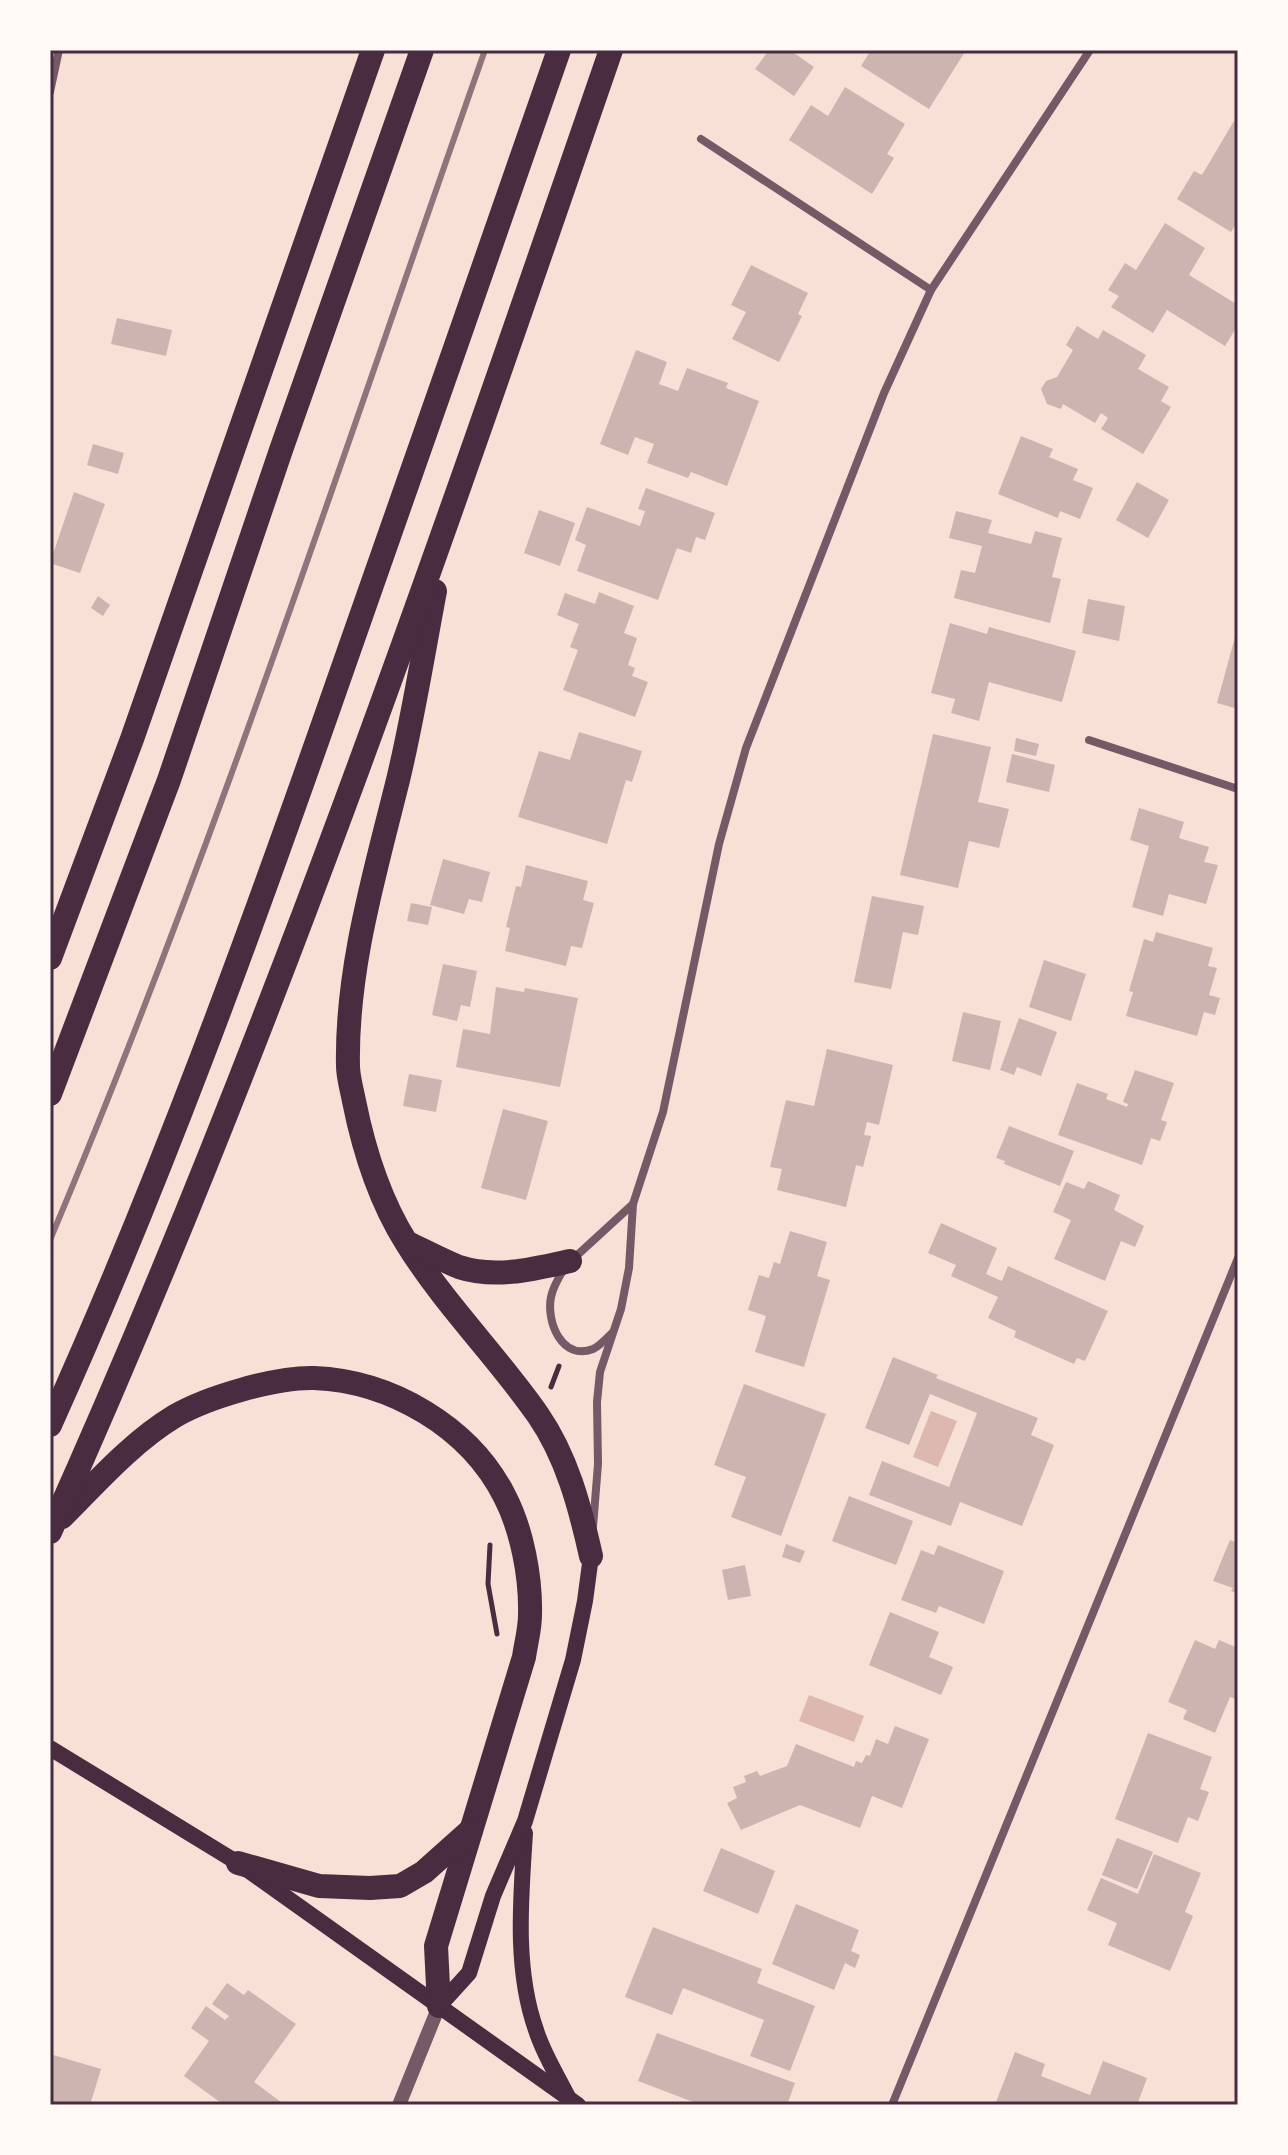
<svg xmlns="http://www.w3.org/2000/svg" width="1288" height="2155" font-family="Karla,sans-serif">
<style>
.water{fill:#dcb8b0}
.building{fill:#ccb4b1}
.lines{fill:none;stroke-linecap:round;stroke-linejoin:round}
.path{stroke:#4a2c40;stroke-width:5}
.minor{stroke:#755966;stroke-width:8}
.tertiary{stroke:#755966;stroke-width:14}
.secondary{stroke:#4a2c40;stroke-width:16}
.motorway{stroke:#4a2c40;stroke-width:24}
.rail{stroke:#8f747c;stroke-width:6}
.neatline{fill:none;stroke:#4a2c40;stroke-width:3}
</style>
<rect width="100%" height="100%" fill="#f7e1d7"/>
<!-- water -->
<g class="water">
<path d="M931,1411L957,1421L938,1467L913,1457Z"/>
<path d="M809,1695L864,1716L854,1742L799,1721Z"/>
</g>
<!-- building -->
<g class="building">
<path d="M769,50H796L794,53L814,67L794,96L755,69Z"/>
<path d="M871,50H966L929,109L861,66Z"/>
<path d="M845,87L905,124L887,154L894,158L872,194L789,140L811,105L828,116Z"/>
<path d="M1234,121L1238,124V221L1231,232L1177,199L1194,171L1202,175Z"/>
<path d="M1165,223L1205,248L1189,275L1238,305V325L1225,346L1167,310L1153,333L1111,307L1119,296L1108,290L1125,263L1136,270Z"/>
<path d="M751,265L808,293L798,314L802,316L779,362L732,339L746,312L731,305Z"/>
<path d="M117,318L172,330L166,356L111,344Z"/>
<path d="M1077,326L1098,339L1103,330L1146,355L1138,369L1169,387L1161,401L1171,407L1143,454L1101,429L1108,418L1101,413L1095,423L1063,404L1061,409L1047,404L1041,389L1046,381L1057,377L1073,350L1066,345Z"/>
<path d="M636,350L667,362L659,384L678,391L687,368L728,383L726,388L759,401L727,486L691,472L688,478L647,463L654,444L635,437L628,455L600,444Z"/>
<path d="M1021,436L1053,449L1049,457L1078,469L1073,480L1093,488L1080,519L1060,511L1058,518L998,494Z"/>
<path d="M93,444L124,453L118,474L87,465Z"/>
<path d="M1137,482L1169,500L1148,538L1116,520Z"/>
<path d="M646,488L715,513L705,540L696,537L691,553L677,548L658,600L577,571L586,545L575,540L587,507L640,526L645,511L638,509Z"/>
<path d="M74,492L105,504L80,573L50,563Z"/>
<path d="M539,510L575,523L560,566L524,553Z"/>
<path d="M956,511L992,520L988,533L1031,544L1035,531L1062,538L1052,577L1061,579L1050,623L954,598L961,570L975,573L982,546L949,538Z"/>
<path d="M599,592L634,606L624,633L637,638L628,665L635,668L632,676L648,682L635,717L563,690L578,650L570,647L579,624L557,615L565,593L595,604Z"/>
<path d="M98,596L110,605L103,616L91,608Z"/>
<path d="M1088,599L1125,606L1119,641L1082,633Z"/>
<path d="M950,623L987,634L989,627L1076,651L1062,702L989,682L979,721L951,713L955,699L931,693Z"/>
<path d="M1235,637L1238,638V709L1217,703Z"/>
<path d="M579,732L642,751L632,782L626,780L607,844L518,817L539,751L570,760Z"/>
<path d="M933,734L991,747L978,802L1009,809L999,848L969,841L958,888L900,875Z"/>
<path d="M1016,738L1039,744L1036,756L1014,751Z"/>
<path d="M1012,754L1055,765L1049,792L1006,782Z"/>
<path d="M1139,808L1184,822L1179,838L1209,847L1204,862L1218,865L1206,904L1169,894L1163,916L1132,907L1149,846L1130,840Z"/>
<path d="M443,859L490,872L482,902L469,899L464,914L430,905Z"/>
<path d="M526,865L588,881L583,900L594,903L582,948L571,946L566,966L505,951L510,928L506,927L516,886L521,887Z"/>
<path d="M872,896L924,906L918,935L903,932L891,989L854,982Z"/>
<path d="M411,903L432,907L428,925L407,921Z"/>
<path d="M1156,932L1213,948L1208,966L1217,968L1209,995L1220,998L1215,1015L1204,1012L1197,1036L1126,1016L1133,992L1129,991L1144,939L1153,942Z"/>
<path d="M1044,960L1086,974L1071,1021L1029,1007Z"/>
<path d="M443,964L477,971L470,1007L461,1005L457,1021L432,1015Z"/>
<path d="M496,987L524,992L525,988L578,998L560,1087L456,1067L463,1029L490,1034Z"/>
<path d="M963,1012L1001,1021L990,1070L952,1061Z"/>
<path d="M1019,1018L1057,1032L1041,1076L1017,1067L1014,1075L1000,1070Z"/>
<path d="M827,1049L893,1065L879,1125L867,1122L864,1135L871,1136L863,1167L856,1165L846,1207L777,1190L782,1169L770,1167L786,1100L814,1106Z"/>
<path d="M1135,1070L1174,1083L1161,1120L1167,1122L1160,1141L1151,1138L1142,1165L1058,1135L1077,1083L1108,1094L1106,1099L1127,1107L1128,1104L1123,1102Z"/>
<path d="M409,1074L442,1080L436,1112L403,1106Z"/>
<path d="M503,1109L548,1121L526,1200L481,1188Z"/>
<path d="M1009,1126L1074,1151L1060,1186L1004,1164L1005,1161L996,1158Z"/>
<path d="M1088,1181L1120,1195L1114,1210L1144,1226L1135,1247L1121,1241L1105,1281L1054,1259L1071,1220L1053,1212L1066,1182L1084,1189Z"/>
<path d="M941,1223L997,1248L986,1274L1002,1281L1008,1266L1108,1311L1085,1361L1077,1358L1074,1364L1014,1337L1016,1331L988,1318L998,1297L951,1276L956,1265L928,1253Z"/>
<path d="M790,1231L827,1242L817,1276L830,1280L804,1367L755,1352L766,1316L748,1310L759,1275L769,1278L774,1262L780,1264Z"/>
<path d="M893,1357L938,1375L936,1378L1038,1418L1031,1435L1054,1445L1022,1526L960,1502L951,1526L869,1495L882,1461L949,1487L977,1413L930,1394L909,1445L865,1428Z"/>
<path d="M744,1384L826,1414L781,1536L731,1517L746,1477L714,1465Z"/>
<path d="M849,1496L913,1521L896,1565L832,1541Z"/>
<path d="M1230,1540L1238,1543V1594L1231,1591L1233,1588L1213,1581Z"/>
<path d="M786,1544L805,1551L800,1563L782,1557Z"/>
<path d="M938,1545L1004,1571L984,1624L939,1606L936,1613L901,1600L921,1550L934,1555Z"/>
<path d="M745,1565L751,1596L728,1600L722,1570Z"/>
<path d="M890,1612L939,1632L929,1657L953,1667L941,1695L869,1665Z"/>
<path d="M1195,1640L1215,1649L1219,1640L1238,1648V1700L1230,1697L1215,1733L1183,1719L1187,1710L1168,1702Z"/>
<path d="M895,1726L929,1739L902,1808L872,1796L860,1828L800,1805L741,1830L727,1803L737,1798L733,1787L746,1782L744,1776L757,1771L760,1776L787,1766L796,1744L854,1767L856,1761L862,1763L866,1755L870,1756L876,1739L888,1744Z"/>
<path d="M1148,1733L1212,1757L1200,1789L1209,1792L1198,1821L1188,1817L1178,1843L1115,1819Z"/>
<path d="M1117,1838L1153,1852L1137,1889L1102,1875Z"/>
<path d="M721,1848L775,1871L758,1914L703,1891Z"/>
<path d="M1154,1854L1201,1873L1185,1912L1193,1916L1170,1971L1108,1945L1117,1923L1087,1910L1101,1878L1138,1894Z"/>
<path d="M796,1904L859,1930L851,1951L860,1955L855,1968L845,1963L834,1990L772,1964Z"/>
<path d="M653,1927L762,1969L757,1983L815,2006L790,2071L750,2056L764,2020L683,1988L672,2015L625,1997Z"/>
<path d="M227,1983L244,1995L248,1990L296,2024L254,2082L285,2105H224L184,2076L209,2041L191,2028L206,2006L225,2020L229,2016L212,2004Z"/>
<path d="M657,2033L795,2083L787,2105H701L638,2081Z"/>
<path d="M1015,2052L1045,2064L1041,2076L1090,2095L1103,2061L1147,2078L1137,2105H995Z"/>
<path d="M50,2054L101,2069L90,2105H50Z"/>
</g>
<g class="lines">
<!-- path -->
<g class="path">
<path d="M551,1387L559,1366"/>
<path d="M490,1545L488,1584L497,1634"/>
</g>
<!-- minor -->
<g class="minor">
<path d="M50,92L59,50"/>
<path d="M701,139L931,290"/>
<path d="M1089,740L1238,789"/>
<path d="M573,1259L633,1204"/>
<path d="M564,1269C559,1277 553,1287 551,1297C546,1322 562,1361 593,1349C600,1346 607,1338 612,1333"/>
<path d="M593,1527L598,1464L597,1402L600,1372L621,1309L629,1268L633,1204L663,1112L719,844L746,748L884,393L931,290L1090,50"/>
<path d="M892,2105L1238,1258"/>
</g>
<!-- tertiary -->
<path class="tertiary" d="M399,2105L439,2006"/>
<!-- secondary -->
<g class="secondary">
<path d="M50,1748L238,1863L578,2105"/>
<path d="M525,1833C521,1897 514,1968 536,2030C543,2053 557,2075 568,2097"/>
<path d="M439,2006L469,1973L493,1896L525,1821L573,1660L585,1601L591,1556"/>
</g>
<!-- motorway -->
<g class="motorway">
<path d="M435,591C423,654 413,718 398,780C375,873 346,969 348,1066C348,1077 352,1090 354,1101C364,1151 379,1199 406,1242C444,1304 497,1356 538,1415C567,1457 580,1507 591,1556"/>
<path d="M50,958L132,739L373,50"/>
<path d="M50,1094L169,780L281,450L422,50"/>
<path d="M408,1243C425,1251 442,1260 459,1267C495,1279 534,1269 570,1261"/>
<path d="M50,1425C160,1181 252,928 340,676C414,467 486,259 559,50"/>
<path d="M62,1517C97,1482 132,1442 175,1416C208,1397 276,1377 314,1378C391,1381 470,1427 505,1497C522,1530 531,1577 530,1615C530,1629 526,1643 524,1657L436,1946L439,2006"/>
<path d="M50,1532C267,1050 439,549 611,50"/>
<path d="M238,1863L319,1886L370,1888L400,1886L424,1872L471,1830"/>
</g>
<!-- rail -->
<path class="rail" d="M50,1240C214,851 345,448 485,50"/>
</g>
<!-- border -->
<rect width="1288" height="2155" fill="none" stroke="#fffaf5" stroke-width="104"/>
<rect x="52" y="52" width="1184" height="2051" class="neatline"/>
</svg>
